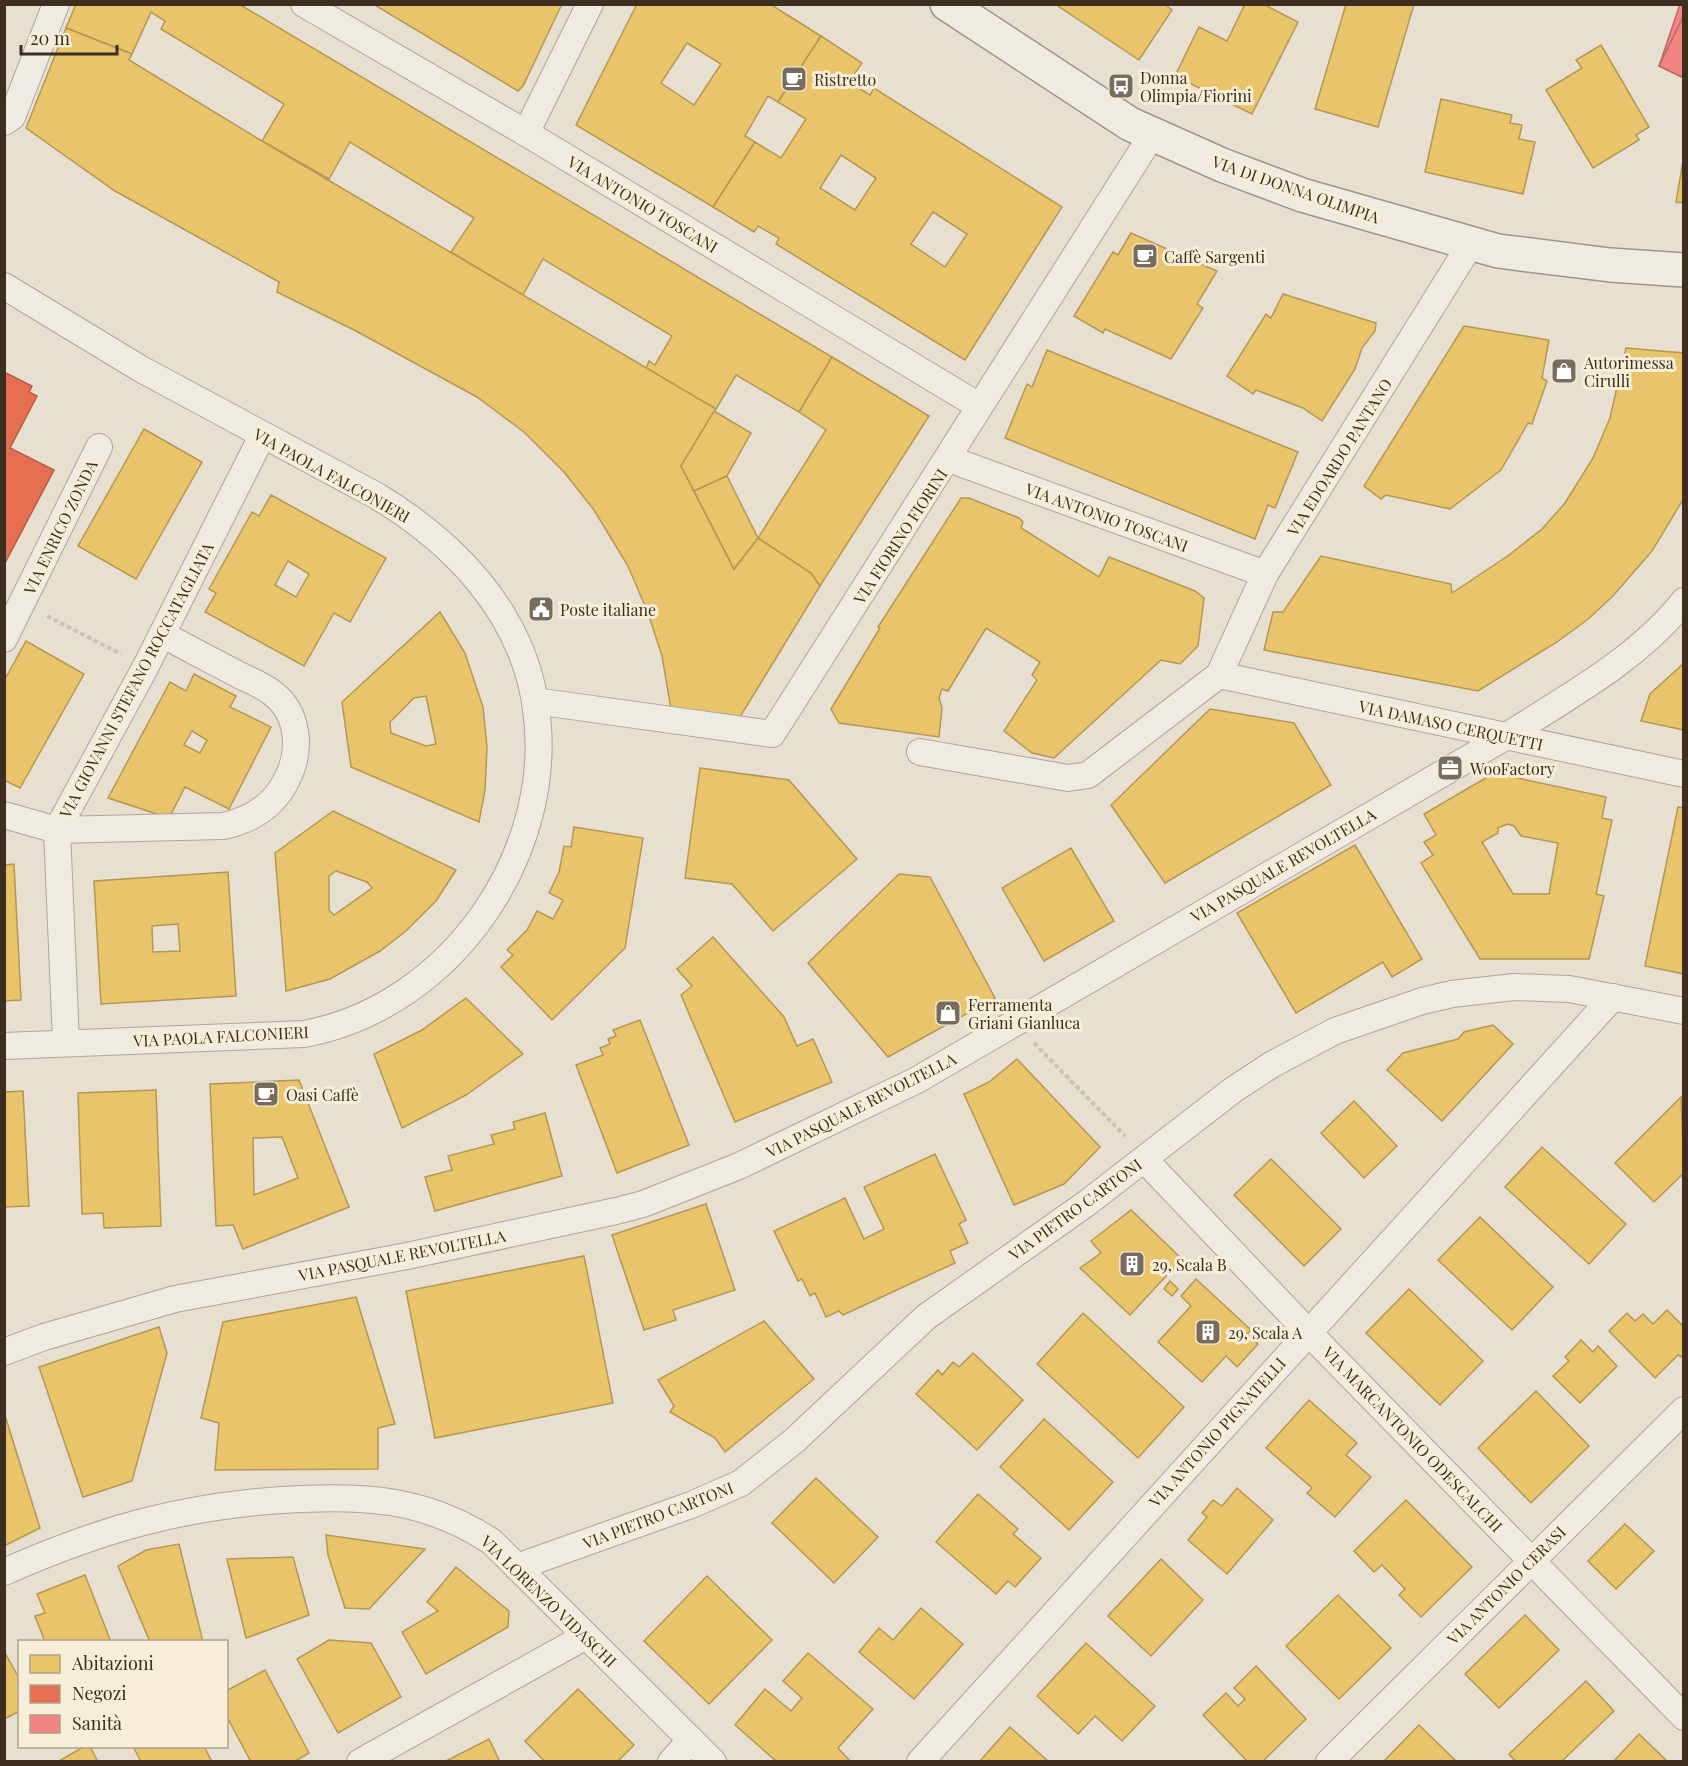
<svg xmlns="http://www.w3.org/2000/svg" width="1688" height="1766" font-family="'Playfair Display',serif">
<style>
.homes{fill:#e9c46a;stroke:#b59754;stroke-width:1.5;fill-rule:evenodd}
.shops{fill:#e76f51;stroke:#b45c42;stroke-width:1.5}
.health{fill:#f28482;stroke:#bc6a65;stroke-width:1.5}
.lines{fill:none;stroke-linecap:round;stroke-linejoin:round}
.street-casing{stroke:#ada599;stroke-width:28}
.secondary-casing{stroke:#9c958a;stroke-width:36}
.path{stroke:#c8c2b9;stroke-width:4;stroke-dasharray:4.5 3;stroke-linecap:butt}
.street{stroke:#efebe3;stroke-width:26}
.secondary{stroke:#efebe3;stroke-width:33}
.labels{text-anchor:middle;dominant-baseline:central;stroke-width:6;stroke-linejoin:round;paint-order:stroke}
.poi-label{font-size:16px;fill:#3d2e20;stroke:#f7eed8;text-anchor:start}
.street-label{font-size:16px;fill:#3d2e20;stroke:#f7eed8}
</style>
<rect width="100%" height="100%" fill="#e7e0d1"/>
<!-- homes -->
<g class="homes">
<path d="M76,4H239L832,357L799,412L736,375L716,409L646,369L649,361L655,365L672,336L543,259L523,295L451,252L474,218L350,142L329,179L262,141L284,104L161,29L165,21L151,12L132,54L66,28Z"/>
<path d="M373,4H562L523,86L518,91Z"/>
<path d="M637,4H770L821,36L778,102L768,96L745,136L755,142L713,207L576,125ZM687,43L721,64L694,105L661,83Z"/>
<path d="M1055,4H1164L1172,10L1139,60Z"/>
<path d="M1245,4H1263L1298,22L1252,114L1175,76L1199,27L1227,41Z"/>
<path d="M1346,4H1414L1378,127L1315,109Z"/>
<path d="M66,28L132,54L129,60L262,141L716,409L681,466L734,569L758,538L811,573L820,586L740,717L671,709L662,656L648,613L628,566L594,510L564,472L524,432L477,397L356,331L277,292L279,282L115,191L26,128Z"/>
<path d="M821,36L862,63L849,82L870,95L874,88L1062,207L965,360L776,244L779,238L758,226L754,232L713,207L755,142L781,158L806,119L778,102ZM841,155L876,178L855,210L820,188ZM933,212L967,234L945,267L911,244Z"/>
<path d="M1601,45L1649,127L1636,135L1639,140L1593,168L1546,90L1582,68L1576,60Z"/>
<path d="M1441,99L1512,115L1510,123L1522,125L1519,139L1535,142L1523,194L1425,172Z"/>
<path d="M1684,155V203L1676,202Z"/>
<path d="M1131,233L1217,271L1197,304L1203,308L1171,359L1105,329L1103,333L1074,316L1113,252L1118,255Z"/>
<path d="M1283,294L1376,323L1375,331L1362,348L1355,369L1322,421L1303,408L1256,390L1253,394L1227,376L1266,314L1271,318Z"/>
<path d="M1464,326L1549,340L1542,378L1547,381L1532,424L1528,423L1501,470L1450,509L1386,495L1381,499L1364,486Z"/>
<path d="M1626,348L1684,353V498L1652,551L1612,597L1587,620L1557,642L1478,691L1264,650L1273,612H1283L1321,556L1451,584L1452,593L1509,555L1542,529L1565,503L1593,458L1610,418Z"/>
<path d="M1047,350L1298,452L1275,508L1268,505L1255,539L1005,438L1027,384L1032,387Z"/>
<path d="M832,357L929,416L820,586L811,573L758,538L826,430L799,412Z"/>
<path d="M714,411L751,433L727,476L694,491L681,466Z"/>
<path d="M144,429L202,462L136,579L78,546Z"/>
<path d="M727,476L758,538L734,569L694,491Z"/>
<path d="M271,495L386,558L350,622L334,613L304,666L205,612L216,593L209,589L252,512L259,516ZM288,561L309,574L296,597L275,585Z"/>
<path d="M961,498H969L1019,518L1023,522L1021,528L1099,577L1109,557L1195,591L1204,598L1198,646L1180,664L1161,660L1054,758L1032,753L1004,731L1037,680L1032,675L1040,662L986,628L948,691L942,689L939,698L942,708L939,737L839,723L831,709L880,628L878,627Z"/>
<path d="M440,612L465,653L483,707L487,747L485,790L479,822L351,767L342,702ZM426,696L436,744L426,746L391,733L390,722L414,698Z"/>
<path d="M26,641L84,674L20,788L4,780V681Z"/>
<path d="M1684,663V730L1641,721L1650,694Z"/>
<path d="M194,674L236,696L230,707L271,727L229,809L185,787L169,818L108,798L170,682L186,691ZM192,731L207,740L200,753L184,745Z"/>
<path d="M1210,709L1294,723L1331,785L1165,883L1111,805Z"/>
<path d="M700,768L789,780L857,859L773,931L732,884L685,878Z"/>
<path d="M1494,773L1606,797L1602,818L1612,820L1596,894L1604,896L1589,959H1480L1421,863L1433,855L1424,842L1436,835L1424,814ZM1507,824L1514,826L1521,836L1558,843L1549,894H1513L1482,842L1498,833V828Z"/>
<path d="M1678,807L1684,808V974L1645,966Z"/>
<path d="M333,811L456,870L436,901L406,931L380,951L330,979L286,991L275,853ZM336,871L367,882L372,888L334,915L329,910V876Z"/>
<path d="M574,827L643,838L625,948L552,1020L501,967L513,955L507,950L527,930L537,911L553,919L563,900L549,893L559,872L564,846L571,847Z"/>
<path d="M1355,845L1422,959L1392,977L1383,962L1296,1013L1237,913Z"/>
<path d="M1071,848L1114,921L1044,961L1002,888Z"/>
<path d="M14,864L21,1000L4,1001V865Z"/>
<path d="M228,872L236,996L101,1004L94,881ZM178,924L180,951L153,952L152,926Z"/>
<path d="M899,874L930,877L995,998L888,1057L808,963Z"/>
<path d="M713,937L784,1017L797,1046L813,1039L832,1082L735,1122L681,995L692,986L677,969Z"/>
<path d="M466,998L523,1054L466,1095L402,1128L374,1054L422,1030Z"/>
<path d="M640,1020L689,1145L617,1173L576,1065L603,1055L600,1048L610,1044L608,1039L616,1036L613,1030Z"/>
<path d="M1493,1025L1513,1044L1442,1121L1387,1070L1403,1053L1458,1039L1464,1032Z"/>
<path d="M1017,1059L1100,1147L1064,1184L1014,1205L964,1094L989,1082Z"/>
<path d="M299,1080L349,1207L243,1249L233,1225L216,1226L210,1084ZM282,1137L298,1178L254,1195L253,1138Z"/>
<path d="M156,1090L161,1226L104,1228L103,1213L82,1214L78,1093Z"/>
<path d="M23,1091L29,1206L4,1207V1092Z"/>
<path d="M1681,1097L1684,1173L1654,1202L1615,1163Z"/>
<path d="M1354,1101L1397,1146L1364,1178L1321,1133Z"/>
<path d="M545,1113L562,1176L435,1211L425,1177L452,1170L448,1156L494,1144L491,1135L515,1129L513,1122Z"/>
<path d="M1542,1147L1626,1224L1589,1264L1505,1187Z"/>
<path d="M935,1154L966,1220L959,1224L968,1243L950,1251L955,1263L843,1315L839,1311L826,1317L815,1293L810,1296L802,1279L798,1281L774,1231L845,1198L864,1239L884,1229L864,1187Z"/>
<path d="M1271,1159L1341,1229L1304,1266L1234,1195Z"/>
<path d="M706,1204L735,1290L673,1310L676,1320L644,1330L612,1235Z"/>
<path d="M1131,1210L1182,1259L1130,1315L1080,1268L1101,1253L1091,1241Z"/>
<path d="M1480,1217L1553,1287L1512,1330L1438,1260Z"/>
<path d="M584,1256L613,1403L435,1438L406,1291Z"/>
<path d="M1196,1279L1251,1330L1247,1334L1258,1344L1237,1367L1226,1356L1202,1382L1158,1342L1191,1306L1181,1296Z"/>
<path d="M1170,1281L1178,1289L1172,1296L1164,1289Z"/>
<path d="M1409,1289L1483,1361L1440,1405L1366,1333Z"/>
<path d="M356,1297L395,1424L378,1428V1469L215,1470L219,1423L201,1418L223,1322Z"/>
<path d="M1667,1310L1684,1327V1358L1678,1355L1655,1378L1609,1331L1627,1313L1635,1321L1643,1314L1653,1324Z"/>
<path d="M1083,1313L1184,1407L1138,1458L1037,1364Z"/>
<path d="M764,1321L814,1379L725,1452L715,1438L670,1412L674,1406L658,1380Z"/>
<path d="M159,1327L167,1353L132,1481L83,1497L39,1367Z"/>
<path d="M1581,1340L1593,1352L1598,1346L1617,1366L1580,1403L1553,1376L1569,1361L1565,1357Z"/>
<path d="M973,1353L1023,1400L977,1450L916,1394L938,1370L942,1375L953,1362L959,1367Z"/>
<path d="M1536,1391L1589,1446L1531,1503L1478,1448Z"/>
<path d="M1309,1400L1357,1443L1346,1455L1371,1477L1335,1517L1307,1493L1312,1488L1266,1448Z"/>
<path d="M4,1412L40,1528L4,1546Z"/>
<path d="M1044,1419L1113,1482L1069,1530L1000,1467Z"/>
<path d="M816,1478L878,1537L834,1583L772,1523Z"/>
<path d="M1237,1488L1273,1520L1227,1574L1188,1540L1207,1517L1202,1513L1213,1500L1222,1506Z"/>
<path d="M978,1494L1018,1529L1013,1534L1041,1558L1015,1587L1008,1581L996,1594L936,1542Z"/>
<path d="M1406,1500L1472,1567L1421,1617L1399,1595L1405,1589L1382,1565L1374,1572L1354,1551Z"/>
<path d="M1625,1524L1654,1551L1616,1589L1588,1561Z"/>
<path d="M326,1535L425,1549L369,1609L345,1608L328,1555Z"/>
<path d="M179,1544L203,1642H150L118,1566L146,1550Z"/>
<path d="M293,1557L309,1615L246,1638L227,1559Z"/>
<path d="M1161,1559L1203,1600L1151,1656L1108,1616Z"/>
<path d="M456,1567L509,1611L508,1627L426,1674L402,1632L438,1611L427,1602Z"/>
<path d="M85,1575L111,1642H45L35,1616L45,1613L37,1594Z"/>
<path d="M707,1576L772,1640L709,1704L644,1641Z"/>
<path d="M1338,1595L1391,1648L1339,1699L1286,1646Z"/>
<path d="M921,1608L963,1644L914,1699L859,1652L879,1628L893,1640Z"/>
<path d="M1525,1615L1559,1650L1499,1708L1465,1674Z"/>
<path d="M329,1640L371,1643L401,1697L338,1733L297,1659Z"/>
<path d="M1086,1643L1155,1706L1122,1741L1095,1716L1078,1734L1037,1696Z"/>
<path d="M4,1651L20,1680V1711L4,1719Z"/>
<path d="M808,1653L873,1709L838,1748L851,1762H777L735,1725L765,1689L791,1711L802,1698L783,1681Z"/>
<path d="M1256,1666L1306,1719L1262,1762H1248L1203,1715L1226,1693L1238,1706L1245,1699L1234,1688Z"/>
<path d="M265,1670L309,1753L294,1762H251L226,1715V1691Z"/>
<path d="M1586,1681L1614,1711L1561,1762H1516L1509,1754Z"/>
<path d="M578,1689L634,1745L617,1762H545L525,1741Z"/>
<path d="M1419,1725L1456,1761L1455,1762H1383Z"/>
<path d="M1010,1727L1049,1762H979Z"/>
<path d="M1639,1734L1668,1762H1613Z"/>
<path d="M489,1739L500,1762H446V1761Z"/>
<path d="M85,1746H90L98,1762H57Z"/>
<path d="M133,1746H204L212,1762H141Z"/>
</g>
<!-- shops -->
<path class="shops" d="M4,372L32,386L29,392L37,396L10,448L54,470L4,565Z"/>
<!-- health -->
<g class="health">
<path d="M1680,4H1684V78L1659,66Z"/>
<path d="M1684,15V78L1659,66Z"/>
</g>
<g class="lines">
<!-- street casing -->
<g class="street-casing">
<g id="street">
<path d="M304,4L526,133L979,406"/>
<path d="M4,122L12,117L56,4"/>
<path d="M526,133L590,4"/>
<path d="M4,286L141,369L377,496C453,542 520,610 535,702C560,851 451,1007 304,1034L4,1046"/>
<path d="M949,459L1265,574"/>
<path d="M4,639L99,447"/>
<path d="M1219,675L1684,774"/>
<path d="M535,701L772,734C900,535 1026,335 1152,135"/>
<path d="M920,752L1068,778L1088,775L1219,675L1265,574L1470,245"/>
<path d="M4,815L57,830L223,826C252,820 274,806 287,779C302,750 299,712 271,692C262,685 249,680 239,675C213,661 187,648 162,634"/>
<path d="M66,1042L57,830L146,666L262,436"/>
<path d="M1145,1160L1307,1331L1684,1717"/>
<path d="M4,1352L44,1337L175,1299L407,1256L616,1211L643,1204L739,1166L917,1080L1505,737C1567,697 1637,660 1684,601"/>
<path d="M517,1567L691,1505L741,1483L795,1440L926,1317L1087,1203L1233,1090L1271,1065L1335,1031L1422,1001L1452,994L1514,987L1569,989L1684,1011"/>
<path d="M4,1572C99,1530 178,1507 282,1500C360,1495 425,1497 492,1542L713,1762"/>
<path d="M360,1762L586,1636"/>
<path d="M671,1762L691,1740"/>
<path d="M920,1762L1613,997"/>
<path d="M1329,1762L1684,1410"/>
</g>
</g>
<!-- secondary casing -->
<g class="secondary-casing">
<path id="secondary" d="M947,4L1130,124L1222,165L1302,195L1498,251L1610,265L1684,270"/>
</g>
<!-- path -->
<g class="path">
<path d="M47,616L121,654"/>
<path d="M1034,1043L1125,1136"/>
</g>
<!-- street -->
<use href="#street" class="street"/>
<!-- secondary -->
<use href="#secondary" class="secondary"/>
</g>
<!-- icons -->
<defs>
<g id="cafe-square" transform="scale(1.35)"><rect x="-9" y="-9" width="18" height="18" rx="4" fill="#786c5e" stroke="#f7eed8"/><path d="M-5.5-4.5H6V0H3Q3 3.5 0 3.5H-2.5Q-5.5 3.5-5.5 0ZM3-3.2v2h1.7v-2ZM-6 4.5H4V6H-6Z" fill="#fff"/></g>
<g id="bus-square" transform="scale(1.35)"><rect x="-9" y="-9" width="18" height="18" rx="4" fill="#786c5e" stroke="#f7eed8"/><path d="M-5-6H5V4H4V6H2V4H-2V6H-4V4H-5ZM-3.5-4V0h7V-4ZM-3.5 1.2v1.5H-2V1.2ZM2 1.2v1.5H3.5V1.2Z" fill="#fff"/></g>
<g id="shop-square" transform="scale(1.35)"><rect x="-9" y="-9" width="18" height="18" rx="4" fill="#786c5e" stroke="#f7eed8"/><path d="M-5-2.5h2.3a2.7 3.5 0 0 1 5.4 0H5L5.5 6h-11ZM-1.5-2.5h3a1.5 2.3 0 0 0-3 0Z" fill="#fff"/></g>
<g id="civic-square" transform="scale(1.35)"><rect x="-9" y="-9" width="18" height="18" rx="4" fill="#786c5e" stroke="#f7eed8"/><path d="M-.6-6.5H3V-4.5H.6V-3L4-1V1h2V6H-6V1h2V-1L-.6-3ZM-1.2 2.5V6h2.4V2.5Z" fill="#fff"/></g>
<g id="office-square" transform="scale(1.35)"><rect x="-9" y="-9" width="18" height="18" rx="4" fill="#786c5e" stroke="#f7eed8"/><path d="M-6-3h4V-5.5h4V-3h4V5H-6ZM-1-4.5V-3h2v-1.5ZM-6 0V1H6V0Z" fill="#fff"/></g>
<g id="building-square" transform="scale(1.35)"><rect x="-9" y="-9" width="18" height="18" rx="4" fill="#786c5e" stroke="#f7eed8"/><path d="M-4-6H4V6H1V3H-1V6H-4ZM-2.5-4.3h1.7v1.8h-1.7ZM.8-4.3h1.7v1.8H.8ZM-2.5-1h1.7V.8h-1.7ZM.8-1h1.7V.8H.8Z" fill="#fff"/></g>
</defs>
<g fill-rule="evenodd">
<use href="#cafe-square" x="794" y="79"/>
<use href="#bus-square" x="1121" y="86"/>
<use href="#cafe-square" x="1145" y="256"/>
<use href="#shop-square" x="1564" y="371"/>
<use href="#civic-square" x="541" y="609"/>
<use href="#office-square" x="1450" y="768"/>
<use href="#shop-square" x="948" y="1013"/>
<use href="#cafe-square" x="266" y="1094"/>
<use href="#building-square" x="1132" y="1264"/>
<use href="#building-square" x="1208" y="1332"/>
</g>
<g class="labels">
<!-- poi labels -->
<g class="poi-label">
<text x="1140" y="77">Donna<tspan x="1140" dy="18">Olimpia/Fiorini</tspan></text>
<text x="814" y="79">Ristretto</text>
<text x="1164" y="256">Caffè Sargenti</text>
<text x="1584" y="362">Autorimessa<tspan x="1584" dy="18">Cirulli</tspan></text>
<text x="560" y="609">Poste italiane</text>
<text x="1470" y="768">WooFactory</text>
<text x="968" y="1004">Ferramenta<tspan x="968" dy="18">Griani Gianluca</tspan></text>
<text x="286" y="1094">Oasi Caffè</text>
<text x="1152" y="1264">29, Scala B</text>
<text x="1228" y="1332">29, Scala A</text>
</g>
<!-- street labels -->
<g class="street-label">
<text transform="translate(1296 189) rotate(19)">VIA DI DONNA OLIMPIA</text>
<text transform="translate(643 204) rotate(31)">VIA ANTONIO TOSCANI</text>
<text transform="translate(1339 457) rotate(-58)">VIA EDOARDO PANTANO</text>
<text transform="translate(332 475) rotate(29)">VIA PAOLA FALCONIERI</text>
<text transform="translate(1107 517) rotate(20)">VIA ANTONIO TOSCANI</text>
<text transform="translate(60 527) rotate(-64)">VIA ENRICO ZONDA</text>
<text transform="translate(900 536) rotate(-57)">VIA FIORINO FIORINI</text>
<text transform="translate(136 680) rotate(-62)">VIA GIOVANNI STEFANO ROCCATAGLIATA</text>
<text transform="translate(1451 725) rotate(12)">VIA DAMASO CERQUETTI</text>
<text transform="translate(1283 865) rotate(-30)">VIA PASQUALE REVOLTELLA</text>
<text transform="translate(221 1036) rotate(-3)">VIA PAOLA FALCONIERI</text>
<text transform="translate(861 1105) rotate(-27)">VIA PASQUALE REVOLTELLA</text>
<text transform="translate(1075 1209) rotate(-36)">VIA PIETRO CARTONI</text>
<text transform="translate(402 1255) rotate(-11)">VIA PASQUALE REVOLTELLA</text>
<text transform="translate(1217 1432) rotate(-48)">VIA ANTONIO PIGNATELLI</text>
<text transform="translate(1413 1439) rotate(46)">VIA MARCANTONIO ODESCALCHI</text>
<text transform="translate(658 1515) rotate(-21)">VIA PIETRO CARTONI</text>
<text transform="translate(1506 1585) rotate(-45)">VIA ANTONIO CERASI</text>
<text transform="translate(549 1601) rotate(44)">VIA LORENZO VIDASCHI</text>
</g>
</g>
<!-- border -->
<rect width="1688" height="1766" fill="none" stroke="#3d2e20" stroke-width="12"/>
<!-- legend -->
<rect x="18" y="1640" width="210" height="108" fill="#f7eed8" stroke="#ada18e" stroke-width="1.5"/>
<rect x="30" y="1655" width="30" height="18" fill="#e9c46a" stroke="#ada18e" stroke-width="1.5"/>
<text x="72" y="1670" font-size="18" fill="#3d2e20">Abitazioni</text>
<rect x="30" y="1685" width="30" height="18" fill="#e76f51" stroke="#ada18e" stroke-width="1.5"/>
<text x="72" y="1700" font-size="18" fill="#3d2e20">Negozi</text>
<rect x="30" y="1715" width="30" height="18" fill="#f28482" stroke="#ada18e" stroke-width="1.5"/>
<text x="72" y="1730" font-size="18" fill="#3d2e20">Sanità</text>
<!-- scale -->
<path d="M21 45v9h96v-9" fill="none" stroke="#3d2e20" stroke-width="3"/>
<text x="30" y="45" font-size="18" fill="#3d2e20" stroke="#f7eed8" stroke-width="4.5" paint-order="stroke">20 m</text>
</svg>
